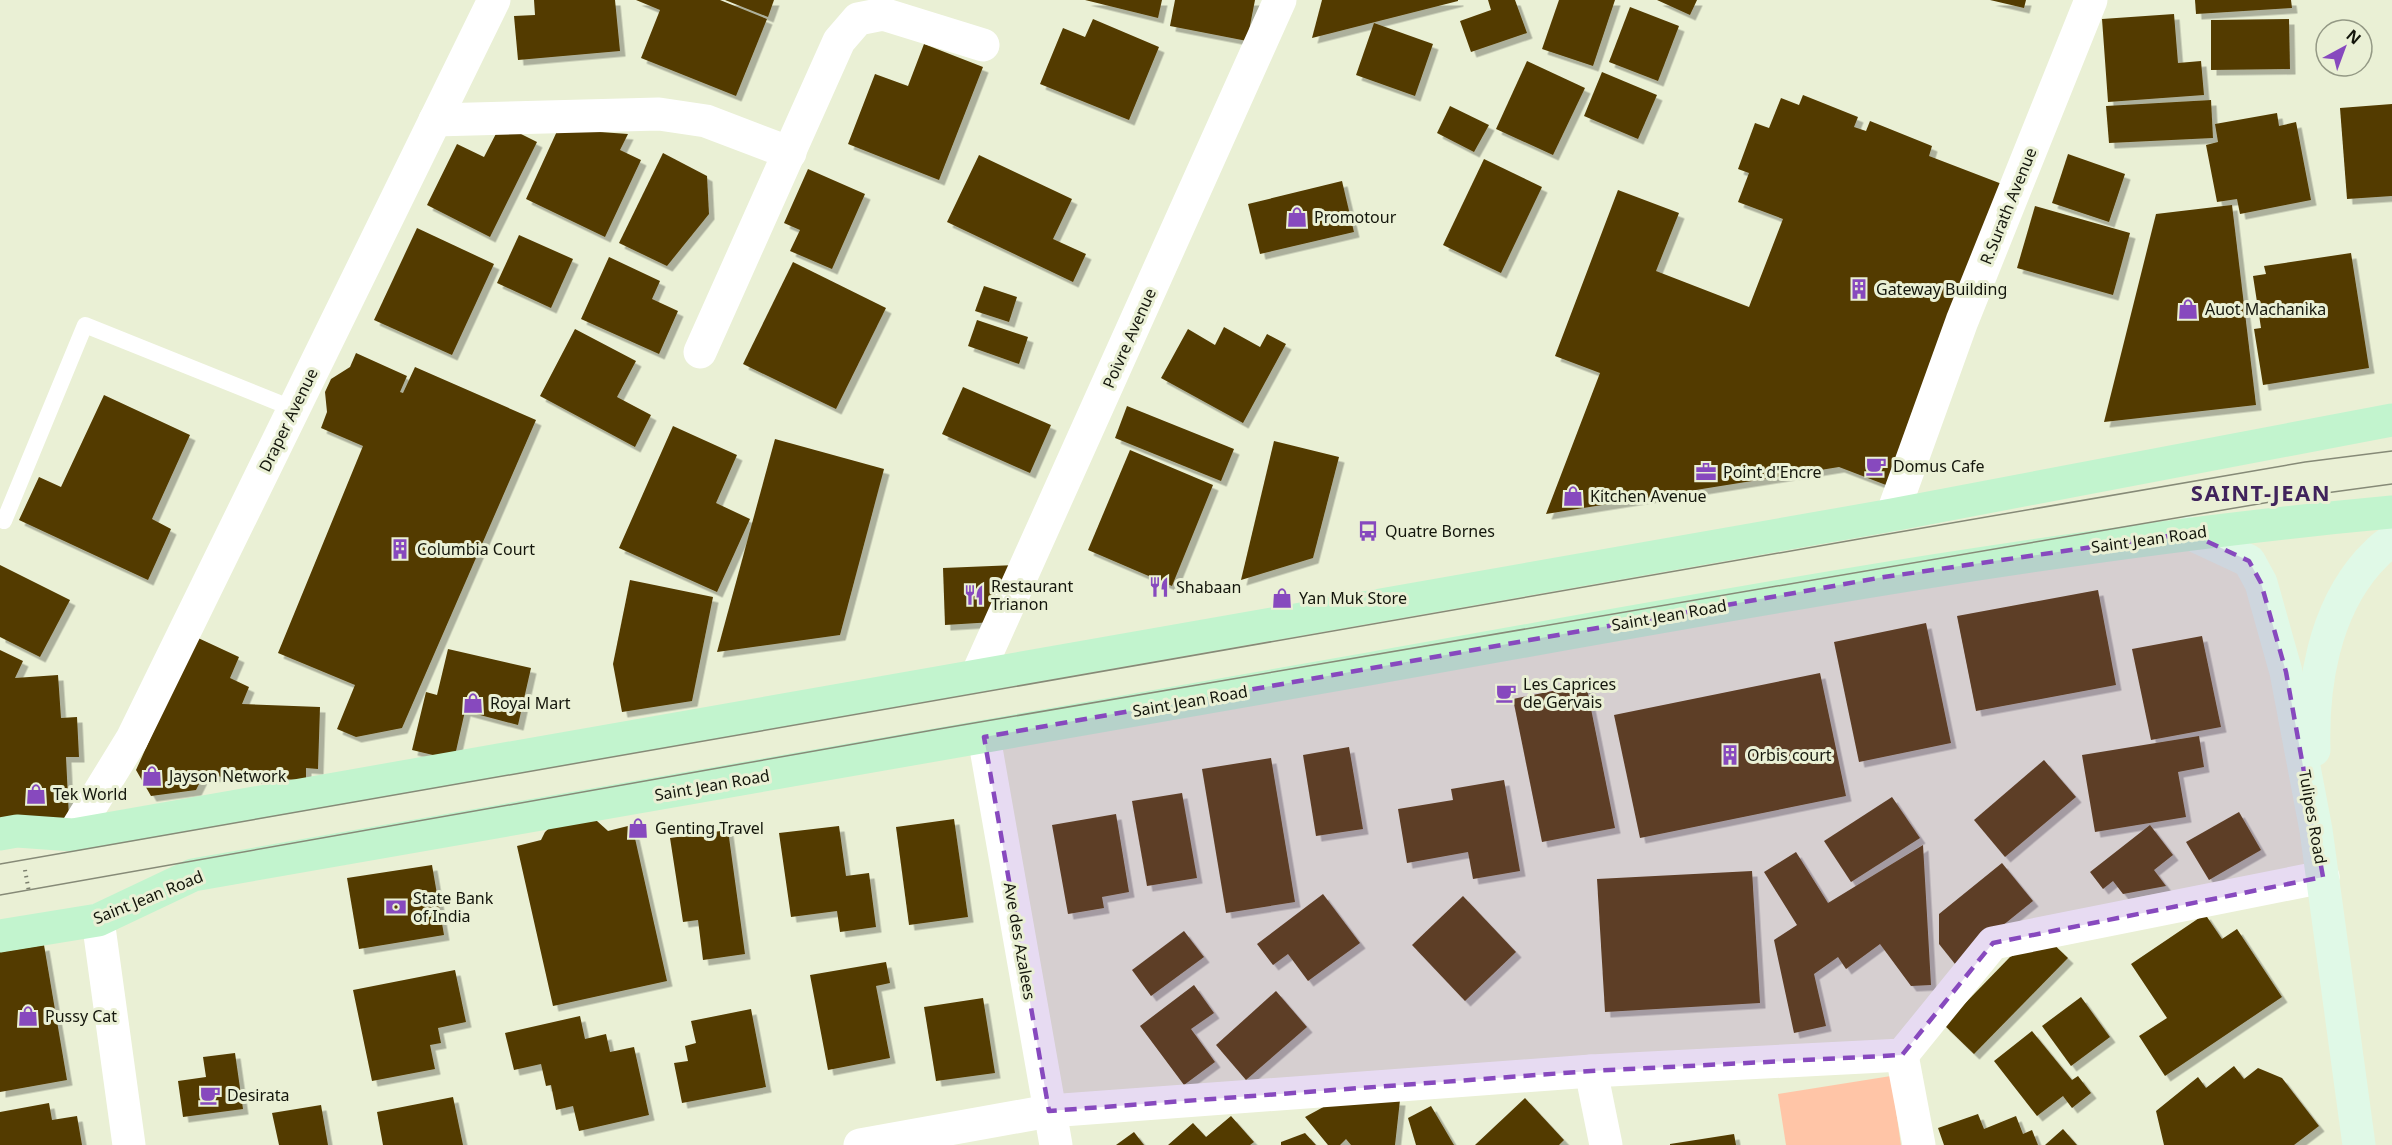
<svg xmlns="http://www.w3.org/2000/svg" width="2392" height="1145" font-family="'Noto Sans',sans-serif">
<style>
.pitch{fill:#ffc5a7}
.building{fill:#533b01;filter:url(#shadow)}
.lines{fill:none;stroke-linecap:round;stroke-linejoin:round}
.path{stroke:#7b7f6d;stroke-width:4;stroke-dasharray:1.5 4.5;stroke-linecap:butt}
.lane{stroke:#fff;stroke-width:16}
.street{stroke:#fff;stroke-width:33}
.secondary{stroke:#e0f9e7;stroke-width:33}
.primary{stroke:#c2f4ce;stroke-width:33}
.tram{stroke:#868a77;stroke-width:1.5}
.marked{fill:#8749be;fill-opacity:0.2;stroke:#8749be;stroke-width:4.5;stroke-dasharray:12 8;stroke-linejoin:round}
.labels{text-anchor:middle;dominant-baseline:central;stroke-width:6;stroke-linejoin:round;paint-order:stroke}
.street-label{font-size:16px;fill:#14160c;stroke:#eaf0d5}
.poi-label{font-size:16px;fill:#14160c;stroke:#eaf0d5;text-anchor:start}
.district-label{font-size:22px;font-weight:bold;letter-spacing:1.5px;fill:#40235c;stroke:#eaf0d5}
</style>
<defs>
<filter id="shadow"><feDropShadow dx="5.5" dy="5.5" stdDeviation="0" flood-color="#0004"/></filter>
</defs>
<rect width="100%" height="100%" fill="#eaf0d5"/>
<!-- pitch -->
<path class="pitch" d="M1891,1076L1901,1145H1786L1778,1094Z"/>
<!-- building -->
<g class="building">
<path d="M534,0H615L620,51L518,60L514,16L535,15Z"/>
<path d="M636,0H720L767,19L736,96L641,58L660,10Z"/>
<path d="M725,0H774L768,17Z"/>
<path d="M1085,0H1162L1158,18Z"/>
<path d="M1175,0H1255L1247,41L1170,26Z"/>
<path d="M1322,0H1458V1L1312,38Z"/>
<path d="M1488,0H1515L1527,33L1471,52L1460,21L1491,10Z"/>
<path d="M1559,0H1615L1593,66L1542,49Z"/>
<path d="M1657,0H1697L1690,15Z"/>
<path d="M1990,0H2026L2024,8Z"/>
<path d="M2195,0H2291L2292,8L2196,14Z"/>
<path d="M1630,7L1679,26L1658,81L1609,62Z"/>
<path d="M2174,14L2178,63L2201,61L2204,95L2108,102L2102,19Z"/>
<path d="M1093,19L1159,47L1129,120L1040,84L1063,28L1085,37Z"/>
<path d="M2289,19L2290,69L2211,70V20Z"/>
<path d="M1374,23L1433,44L1415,96L1356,75Z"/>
<path d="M924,44L983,67L939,180L848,144L875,74L908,86Z"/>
<path d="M1527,61L1585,88L1553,155L1496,129Z"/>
<path d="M1602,72L1657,95L1638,139L1584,116Z"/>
<path d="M1803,95L1858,117L1854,127L1866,131L1870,121L1932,146L1929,156L2002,184L1886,485L1839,467L1546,514L1600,373L1555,356L1618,190L1679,213L1656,271L1749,307L1783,219L1738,202L1749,173L1738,169L1755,123L1769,128L1781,98L1799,105Z"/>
<path d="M2211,100L2213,138L2109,143L2106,106Z"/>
<path d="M2392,104V196L2347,199L2340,108Z"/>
<path d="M1450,106L1489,125L1474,152L1437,133Z"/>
<path d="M2277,113L2279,126L2296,122L2311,200L2240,214L2237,199L2217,202L2206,145L2218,142L2215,124Z"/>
<path d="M501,124L537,142L490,237L427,205L457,144L484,157Z"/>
<path d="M558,129L628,134L620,150L641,160L605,237L526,199Z"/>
<path d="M663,153L707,176L709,214L667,266L619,243Z"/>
<path d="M2068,154L2125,174L2109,222L2052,203Z"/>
<path d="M979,155L1072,199L1053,239L1086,254L1073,282L947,222Z"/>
<path d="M1484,159L1542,187L1501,273L1443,245Z"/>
<path d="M808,169L865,194L832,269L790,251L800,230L784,223Z"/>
<path d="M1342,181L1354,232L1260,254L1248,204Z"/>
<path d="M2232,205L2256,405L2104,422L2156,214Z"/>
<path d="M2035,206L2130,233L2113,295L2017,268Z"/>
<path d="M417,228L494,264L452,355L374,320Z"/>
<path d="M519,235L573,259L551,308L497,283Z"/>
<path d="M2351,253L2369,368L2263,385L2254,329L2261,328L2253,276L2266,274L2264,266Z"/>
<path d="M609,257L660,281L652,299L678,311L659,354L581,319Z"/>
<path d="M793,262L886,308L836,409L743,364Z"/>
<path d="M984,286L1017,297L1009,322L975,311Z"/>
<path d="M977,320L1028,337L1019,364L968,346Z"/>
<path d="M1224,327L1260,347L1267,334L1286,344L1243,423L1161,378L1188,329L1215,345Z"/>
<path d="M575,329L636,361L617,397L651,415L635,447L540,396Z"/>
<path d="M356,353L407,376L400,392L403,393L415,367L536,420L402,728L356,737L337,729L355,685L278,653L363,446L321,428L327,412L325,392L331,379L350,367Z"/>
<path d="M963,387L1051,425L1030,473L942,434Z"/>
<path d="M104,395L190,435L152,519L171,529L148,580L19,520L39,477L61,487Z"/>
<path d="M1127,406L1234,449L1221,481L1115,438Z"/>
<path d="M673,426L737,455L716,503L750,519L717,592L619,548Z"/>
<path d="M775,439L884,469L840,635L717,652Z"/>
<path d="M1274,441L1339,457L1313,558L1241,580Z"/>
<path d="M1130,450L1213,485L1172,586L1088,550Z"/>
<path d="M0,565L70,600L40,657L0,637Z"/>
<path d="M1016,565L994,622L945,625L943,568Z"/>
<path d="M630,580L713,597L692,701L622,712L613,664Z"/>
<path d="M2098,590L2116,685L1976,711L1957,616Z"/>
<path d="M1926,623L1951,743L1859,762L1834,642Z"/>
<path d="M2202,636L2221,727L2151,740L2132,649Z"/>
<path d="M196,637L239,657L230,678L249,687L242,704L320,707L318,769L306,768V780L203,776L196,790L151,796L136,770Z"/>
<path d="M448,649L531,668L518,725L465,711L454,760L412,750L426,692L437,695Z"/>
<path d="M0,650L23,661L15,678L58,675L61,718L77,717L79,757H66L69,818L0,822Z"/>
<path d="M1820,673L1846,796L1640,838L1614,715Z"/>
<path d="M1586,684L1615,828L1542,842L1513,699Z"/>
<path d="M2199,736L2204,767L2178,772L2186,817L2095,832L2082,755Z"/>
<path d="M1349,747L1363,829L1316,836L1303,755Z"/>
<path d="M1271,758L1295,902L1226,913L1202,769Z"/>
<path d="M2044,760L2076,797L2005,857L1974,820Z"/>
<path d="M1504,780L1520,871L1473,879L1468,852L1407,863L1398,809L1453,800L1451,789Z"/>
<path d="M1182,793L1197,878L1147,886L1132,801Z"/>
<path d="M1892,797L1920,838L1851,882L1824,841Z"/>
<path d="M2239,812L2261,850L2209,880L2186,842Z"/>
<path d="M1116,814L1129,892L1102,897L1104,908L1068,914L1052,825Z"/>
<path d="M577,815L597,821L608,831L632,825L667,981L553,1006L517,846L541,840L545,832L558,820Z"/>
<path d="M954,819L968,917L909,925L896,827Z"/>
<path d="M2150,825L2173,855L2154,870L2166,886L2123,894L2113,881L2103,889L2090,872Z"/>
<path d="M839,826L846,876L869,873L876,927L840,932L837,911L791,917L779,833Z"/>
<path d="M728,830L745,954L703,960L698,920L683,922L670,838Z"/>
<path d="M1923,845L1931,985L1911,986L1880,944L1846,969L1838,957L1814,974L1826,1026L1794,1033L1774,940L1797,925L1764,872L1796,852L1828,903Z"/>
<path d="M2002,863L2033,901L1955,964L1939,944V914Z"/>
<path d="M432,865L444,935L359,949L347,878Z"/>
<path d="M1752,871L1760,1003L1605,1012L1597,879Z"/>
<path d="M1323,894L1360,943L1308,981L1288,954L1273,965L1257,944Z"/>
<path d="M1463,896L1516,952L1465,1001L1412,945Z"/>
<path d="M2205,914L2222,939L2237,929L2282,997L2165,1076L2139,1036L2167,1018L2131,964Z"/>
<path d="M1184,931L1204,957L1151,996L1132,970Z"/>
<path d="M2048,939L2068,958L1974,1054L1944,1025L2010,957Z"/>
<path d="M44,945L67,1080L0,1092V952Z"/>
<path d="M886,962L890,983L876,986L890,1058L828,1070L810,975Z"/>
<path d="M455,970L466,1022L438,1028L441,1043L430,1045L435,1069L372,1081L353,990Z"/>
<path d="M1194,985L1214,1013L1191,1029L1215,1062L1184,1085L1140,1026Z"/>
<path d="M1276,991L1307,1027L1246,1080L1216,1045Z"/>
<path d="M2081,997L2110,1037L2071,1066L2042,1026Z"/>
<path d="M983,998L995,1073L936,1081L924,1007Z"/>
<path d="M751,1009L766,1087L682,1103L674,1063L688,1061L685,1046L696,1043L691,1021Z"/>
<path d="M580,1016L585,1039L606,1034L610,1052L634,1047L649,1115L579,1131L573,1106L556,1110L551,1085L546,1086L541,1064L514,1070L505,1033Z"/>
<path d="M2032,1031L2072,1080L2078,1076L2091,1093L2072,1108L2063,1096L2037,1116L1994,1061Z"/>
<path d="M235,1053L243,1109L183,1117L178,1081L206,1077L203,1057Z"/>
<path d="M2234,1066L2244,1079L2258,1068L2282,1078L2319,1126L2294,1145H2164L2156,1111L2198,1077L2206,1088Z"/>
<path d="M453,1097L463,1145H383L377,1112Z"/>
<path d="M1340,1098L1400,1100L1395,1145H1351L1346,1139L1340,1145H1328L1305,1117Z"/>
<path d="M1525,1098L1564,1140L1559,1145H1475Z"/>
<path d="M49,1103L52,1120L77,1116L82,1145H0V1112Z"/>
<path d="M321,1105L328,1145H279L272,1113Z"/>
<path d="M1431,1106L1454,1145H1416L1408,1118Z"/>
<path d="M1978,1114L1984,1129L2016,1116L2023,1134L2032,1130L2038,1145H1944L1938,1128Z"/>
<path d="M1231,1116L1254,1142L1250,1145H1168L1193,1123L1206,1137Z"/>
<path d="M2063,1129L2077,1145H2045Z"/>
<path d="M1134,1132L1144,1145H1116Z"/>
<path d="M1305,1133L1316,1145H1281V1142Z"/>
<path d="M1734,1134L1736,1145H1670V1144Z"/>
</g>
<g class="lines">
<!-- path -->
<path class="path" d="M25,870L29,892"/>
<!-- lane -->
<path class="lane" d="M4,521L85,325L294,409"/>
<!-- street -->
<g class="street">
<path d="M435,120L659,114L706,121L790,153"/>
<path d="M700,352L839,41L858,19L883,14L983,45"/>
<path d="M1892,515L1962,321L2091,0"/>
<path d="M977,675L1280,0"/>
<path d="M984,737L1056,1145"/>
<path d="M73,835L132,739L494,0"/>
<path d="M98,920L129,1145"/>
<path d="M1902,1055L1919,1145"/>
<path d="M1591,1071L1606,1145"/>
<path d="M860,1145L1049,1111L1591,1071L1902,1055L1993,943L2323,877"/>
</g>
<!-- secondary -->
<g class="secondary">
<path d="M2189,533L2249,561L2261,583L2286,672L2316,830L2359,1145"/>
<path d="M2314,750C2312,685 2324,612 2368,562C2376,554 2382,546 2392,541"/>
</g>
<!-- primary -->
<g class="primary">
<path d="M0,834L17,831L73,835L1892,515L2392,420"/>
<path d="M0,936L98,920L193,875C583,807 973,739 1363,670C1705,609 2046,544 2392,512"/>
</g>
<!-- tram -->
<g class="tram">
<path d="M0,864L1859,539L2305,462L2392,451"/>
<path d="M0,895L939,729L2311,495L2392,484"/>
</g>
</g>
<!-- marked area -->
<path class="marked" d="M2189,533L2249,561L2261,583L2286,672L2323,877L1993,943L1902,1055L1591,1071L1049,1111L984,737L1884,577Z"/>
<!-- icons -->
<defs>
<g id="shop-bare" transform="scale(1.62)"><path d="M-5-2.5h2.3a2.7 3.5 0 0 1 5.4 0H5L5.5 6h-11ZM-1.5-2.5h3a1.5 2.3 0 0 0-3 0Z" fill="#8749be" stroke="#eaf0d5" stroke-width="2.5" paint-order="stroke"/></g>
<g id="building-bare" transform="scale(1.62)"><path d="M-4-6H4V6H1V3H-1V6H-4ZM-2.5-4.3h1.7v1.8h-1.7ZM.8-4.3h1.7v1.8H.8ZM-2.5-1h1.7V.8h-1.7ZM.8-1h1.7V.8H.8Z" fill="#8749be" stroke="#eaf0d5" stroke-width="2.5" paint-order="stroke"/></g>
<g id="cafe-bare" transform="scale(1.62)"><path d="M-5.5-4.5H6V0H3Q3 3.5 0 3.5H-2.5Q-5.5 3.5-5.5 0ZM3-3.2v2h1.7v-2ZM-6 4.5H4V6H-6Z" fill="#8749be" stroke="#eaf0d5" stroke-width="2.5" paint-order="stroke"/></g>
<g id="office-bare" transform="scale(1.62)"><path d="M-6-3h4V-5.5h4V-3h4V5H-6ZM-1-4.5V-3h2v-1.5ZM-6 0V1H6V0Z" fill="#8749be" stroke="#eaf0d5" stroke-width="2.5" paint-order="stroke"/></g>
<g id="bus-bare" transform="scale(1.62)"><path d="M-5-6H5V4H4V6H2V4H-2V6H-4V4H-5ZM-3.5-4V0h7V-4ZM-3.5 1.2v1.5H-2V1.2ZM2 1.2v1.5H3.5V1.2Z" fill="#8749be" stroke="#eaf0d5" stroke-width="2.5" paint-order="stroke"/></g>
<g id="restaurant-bare" transform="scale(1.62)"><path d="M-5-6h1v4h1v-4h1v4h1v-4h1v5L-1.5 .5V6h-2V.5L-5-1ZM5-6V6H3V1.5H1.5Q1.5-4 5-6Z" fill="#8749be" stroke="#eaf0d5" stroke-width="2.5" paint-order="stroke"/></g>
<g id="bank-bare" transform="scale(1.62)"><path d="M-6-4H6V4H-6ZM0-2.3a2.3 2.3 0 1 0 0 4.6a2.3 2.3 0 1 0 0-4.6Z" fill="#8749be" stroke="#eaf0d5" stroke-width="2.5" paint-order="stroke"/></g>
</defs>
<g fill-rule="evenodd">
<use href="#shop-bare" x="1297" y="217"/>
<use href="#building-bare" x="1859" y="289"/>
<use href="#shop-bare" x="2188" y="309"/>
<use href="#cafe-bare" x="1876" y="466"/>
<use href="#office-bare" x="1706" y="472"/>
<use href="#shop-bare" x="1573" y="496"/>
<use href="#bus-bare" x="1368" y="531"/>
<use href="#building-bare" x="400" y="549"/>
<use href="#restaurant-bare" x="1159" y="587"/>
<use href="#restaurant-bare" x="974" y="595"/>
<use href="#shop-bare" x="1282" y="598"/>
<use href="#cafe-bare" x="1506" y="693"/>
<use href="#shop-bare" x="473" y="703"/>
<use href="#building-bare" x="1730" y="755"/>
<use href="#shop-bare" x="152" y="776"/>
<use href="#shop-bare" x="36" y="794"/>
<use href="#shop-bare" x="638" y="828"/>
<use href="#bank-bare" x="396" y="907"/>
<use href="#shop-bare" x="28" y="1016"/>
<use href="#cafe-bare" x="210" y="1095"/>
</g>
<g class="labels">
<!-- street labels -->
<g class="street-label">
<text transform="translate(2008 206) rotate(-68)">R.Surath Avenue</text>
<text transform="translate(1129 338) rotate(-66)">Poivre Avenue</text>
<text transform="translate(288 420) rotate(-64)">Draper Avenue</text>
<text transform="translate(2149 539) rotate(-8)">Saint Jean Road</text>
<text transform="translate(1669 615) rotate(-10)">Saint Jean Road</text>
<text transform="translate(1190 701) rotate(-10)">Saint Jean Road</text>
<text transform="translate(712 785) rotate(-10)">Saint Jean Road</text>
<text transform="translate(2313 817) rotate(80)">Tulipes Road</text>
<text transform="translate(148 897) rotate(-22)">Saint Jean Road</text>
<text transform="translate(1020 941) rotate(80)">Ave des Azalees</text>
</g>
<!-- poi labels -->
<g class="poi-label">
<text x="1314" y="217">Promotour</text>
<text x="1876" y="289">Gateway Building</text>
<text x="2205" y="309">Auot Machanika</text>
<text x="1893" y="466">Domus Cafe</text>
<text x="1723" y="472">Point d'Encre</text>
<text x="1590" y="496">Kitchen Avenue</text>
<text x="1385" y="531">Quatre Bornes</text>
<text x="417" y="549">Columbia Court</text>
<text x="991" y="586">Restaurant<tspan x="991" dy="18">Trianon</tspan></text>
<text x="1176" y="587">Shabaan</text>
<text x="1299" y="598">Yan Muk Store</text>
<text x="1523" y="684">Les Caprices<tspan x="1523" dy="18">de Gervais</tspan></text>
<text x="490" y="703">Royal Mart</text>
<text x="1747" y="755">Orbis court</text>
<text x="169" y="776">Jayson Network</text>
<text x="53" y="794">Tek World</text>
<text x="655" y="828">Genting Travel</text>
<text x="413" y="898">State Bank<tspan x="413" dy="18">of India</tspan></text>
<text x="45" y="1016">Pussy Cat</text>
<text x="227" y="1095">Desirata</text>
</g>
<!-- district labels -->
<g class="district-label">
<text x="2261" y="492">SAINT-JEAN</text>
</g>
</g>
<!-- north arrow -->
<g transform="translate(2344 48) rotate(41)"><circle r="28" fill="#eaf0d5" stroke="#949985" stroke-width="1.5"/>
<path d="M0-4.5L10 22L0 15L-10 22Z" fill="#8749be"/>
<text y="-9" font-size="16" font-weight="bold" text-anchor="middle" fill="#14160c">N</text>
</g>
</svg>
